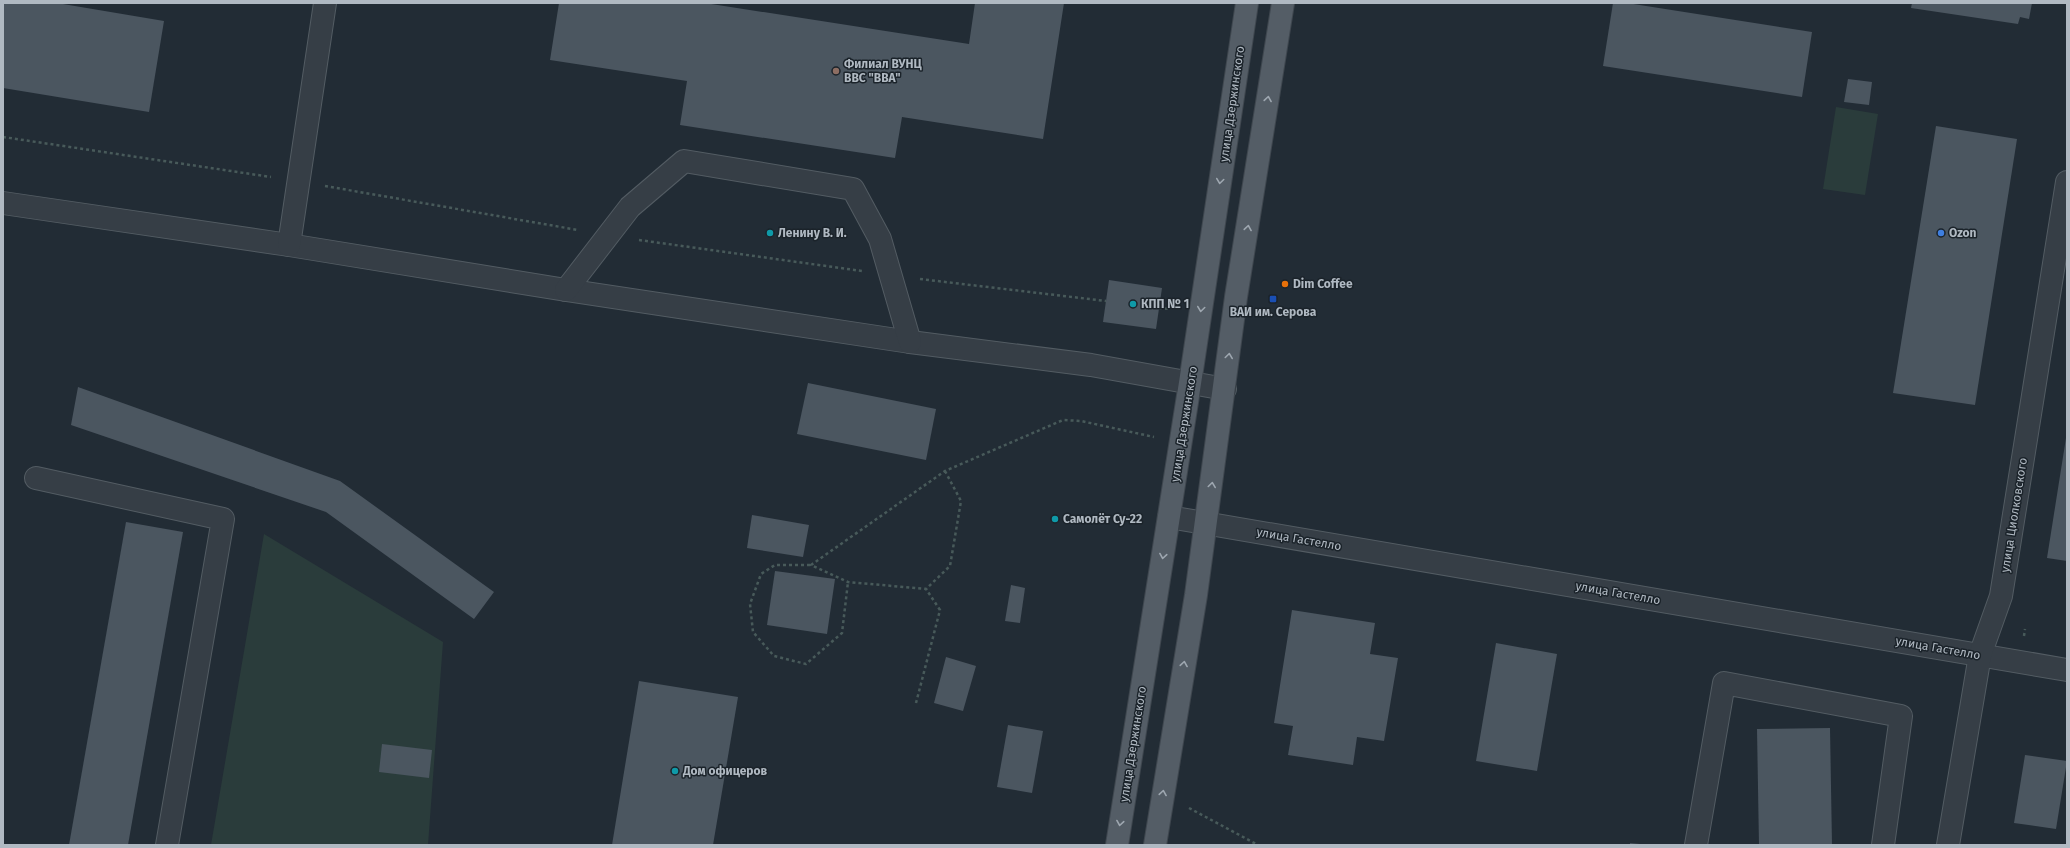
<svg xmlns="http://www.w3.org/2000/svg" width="2070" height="848" font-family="'Fira Sans',sans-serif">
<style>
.green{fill:#2a3c3b}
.building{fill:#4b5660}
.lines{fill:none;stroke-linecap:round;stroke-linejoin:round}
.minor-casing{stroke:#535c63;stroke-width:24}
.major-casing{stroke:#3f474f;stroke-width:24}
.path{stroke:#485a5a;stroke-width:2.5;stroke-dasharray:3 3;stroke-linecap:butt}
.minor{stroke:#363e46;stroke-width:22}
.major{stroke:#545d66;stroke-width:22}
.oneway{stroke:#9ea7b0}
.education-dot{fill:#8d6e63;stroke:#1b232a;stroke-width:1.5}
.culture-dot{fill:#0f9aa8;stroke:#1b232a;stroke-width:1.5}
.shop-dot{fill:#3f7fe0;stroke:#1b232a;stroke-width:1.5}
.food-dot{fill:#e8710a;stroke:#1b232a;stroke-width:1.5}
.transit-dot{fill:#1a4fb4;stroke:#1b232a;stroke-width:1.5}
.labels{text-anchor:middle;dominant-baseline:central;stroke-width:3;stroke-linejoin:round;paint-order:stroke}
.poi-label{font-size:12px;font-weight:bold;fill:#b0b9c2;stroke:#1b232a;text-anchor:start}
.street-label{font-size:12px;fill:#b0b9c2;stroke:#1b232a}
</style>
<rect width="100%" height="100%" fill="#222c35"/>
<!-- green -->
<g class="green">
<path d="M1836,107L1878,114L1865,195L1823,189Z"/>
<path d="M264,534L443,642L428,845H211Z"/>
</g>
<!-- building -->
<g class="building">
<path d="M3,3H57L164,21L149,112L3,88Z"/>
<path d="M559,3H705L969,44L975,3H1064L1043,139L902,117L895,158L680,125L687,81L550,60Z"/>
<path d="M1613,3H1627L1812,32L1802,97L1603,66Z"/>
<path d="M1912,3H2032L2029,19L2020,17L2018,24L1911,8Z"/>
<path d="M1848,79L1872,82L1869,105L1844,102Z"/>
<path d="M1936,126L2017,139L1975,405L1893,393Z"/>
<path d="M1109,280L1162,288L1156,329L1103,322Z"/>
<path d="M808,383L936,409L926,460L797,434Z"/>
<path d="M78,387L340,481L494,592L474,619L326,512L71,425Z"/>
<path d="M2066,438H2067V561L2047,558Z"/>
<path d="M752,515L809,525L803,557L747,548Z"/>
<path d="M126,522L183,532L128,845H69Z"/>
<path d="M775,571L835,579L827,634L767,625Z"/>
<path d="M1011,585L1025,588L1020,623L1005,621Z"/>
<path d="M1292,610L1375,623L1370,654L1398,658L1384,741L1357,737L1353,765L1288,755L1293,726L1274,723Z"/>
<path d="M1496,643L1557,654L1537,771L1476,761Z"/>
<path d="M946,657L976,666L963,711L934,703Z"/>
<path d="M639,681L738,697L713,845H612Z"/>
<path d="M1008,725L1043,731L1032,793L997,787Z"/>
<path d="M1830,728L1832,845H1759L1757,729Z"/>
<path d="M382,744L432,750L429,778L379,772Z"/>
<path d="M2025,755L2067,761L2056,829L2014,823Z"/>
<path d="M1630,843L1640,844V845H1630Z"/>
</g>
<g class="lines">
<!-- minor casing -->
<g class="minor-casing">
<g id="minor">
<path d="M3,203L289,245L566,290L910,342L1091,365L1225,389"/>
<path d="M289,245L325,3"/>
<path d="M566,290L630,207L684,161L853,189L880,239L910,342"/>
<path d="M36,478L223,519L167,845"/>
<path d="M1169,517L2067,670"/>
<path d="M1696,845L1724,683L1901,716L1883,845"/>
<path d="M1948,845L1980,655L2001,596L2067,182"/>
</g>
</g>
<!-- major casing -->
<g class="major-casing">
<g id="major">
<path d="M1117,845L1190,383L1247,3"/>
<path d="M1155,845L1196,595L1236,297L1283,3"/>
</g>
</g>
<!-- path -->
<g class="path">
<path d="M3,137L271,177"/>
<path d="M325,186L578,230"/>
<path d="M639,240L862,271"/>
<path d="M920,279L1106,301"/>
<path d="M1159,308L1170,309"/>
<path d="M945,471L961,501L950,566L926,589L848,582L811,565L945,471L1063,420L1081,421L1154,437"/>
<path d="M810,565H775L761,574L750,604L753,632L774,656L806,664L842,633L848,582"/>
<path d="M2024,636L2025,629"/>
<path d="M916,703L940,610L926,589"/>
<path d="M1189,808L1258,845"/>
</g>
<!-- minor -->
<use href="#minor" class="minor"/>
<!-- major -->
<use href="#major" class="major"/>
</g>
<!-- one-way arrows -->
<defs><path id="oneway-chevron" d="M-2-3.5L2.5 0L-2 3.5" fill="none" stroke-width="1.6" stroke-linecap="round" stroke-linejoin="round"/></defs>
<g class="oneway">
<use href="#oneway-chevron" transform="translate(1268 99) rotate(-81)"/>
<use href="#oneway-chevron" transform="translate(1220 181) rotate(98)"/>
<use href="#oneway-chevron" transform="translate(1248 228) rotate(-81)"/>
<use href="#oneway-chevron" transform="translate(1201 309) rotate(98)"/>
<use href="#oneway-chevron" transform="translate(1229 356) rotate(-82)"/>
<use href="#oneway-chevron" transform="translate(1212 485) rotate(-82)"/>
<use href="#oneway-chevron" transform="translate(1163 556) rotate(99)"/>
<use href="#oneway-chevron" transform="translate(1184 664) rotate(-81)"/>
<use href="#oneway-chevron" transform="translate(1163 793) rotate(-81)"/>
<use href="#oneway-chevron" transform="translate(1120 823) rotate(99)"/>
</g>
<!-- markers -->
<circle class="education-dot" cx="836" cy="71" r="4"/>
<g class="culture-dot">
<circle cx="770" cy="233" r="4"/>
<circle cx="1133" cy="304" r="4"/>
<circle cx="1055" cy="519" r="4"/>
<circle cx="675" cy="771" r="4"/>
</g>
<circle class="shop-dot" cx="1941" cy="233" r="4"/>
<circle class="food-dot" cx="1285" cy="284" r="4"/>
<rect class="transit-dot" x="1269" y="295" width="8" height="8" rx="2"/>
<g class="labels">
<!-- poi labels -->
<g class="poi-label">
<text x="844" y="64">Филиал ВУНЦ<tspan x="844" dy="14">ВВС "ВВА"</tspan></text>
<text x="778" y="233">Ленину В. И.</text>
<text x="1949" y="233">Ozon</text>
<text x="1293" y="284">Dim Coffee</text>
<text x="1141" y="304">КПП № 1</text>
<text x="1273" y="312" text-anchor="middle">ВАИ им. Серова</text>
<text x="1063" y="519">Самолёт Су-22</text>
<text x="683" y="771">Дом офицеров</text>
</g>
<!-- street labels -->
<g class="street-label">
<text transform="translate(1232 104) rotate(-82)">улица Дзержинского</text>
<text transform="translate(1184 424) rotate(-81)">улица Дзержинского</text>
<text transform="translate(2014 515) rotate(-81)">улица Циолковского</text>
<text transform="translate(1299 539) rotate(10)">улица Гастелло</text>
<text transform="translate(1618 593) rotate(10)">улица Гастелло</text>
<text transform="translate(1938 648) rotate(10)">улица Гастелло</text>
<text transform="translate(1133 744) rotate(-81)">улица Дзержинского</text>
</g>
</g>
<!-- border -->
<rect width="2070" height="848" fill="none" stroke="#b0b9c2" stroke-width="8"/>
</svg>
